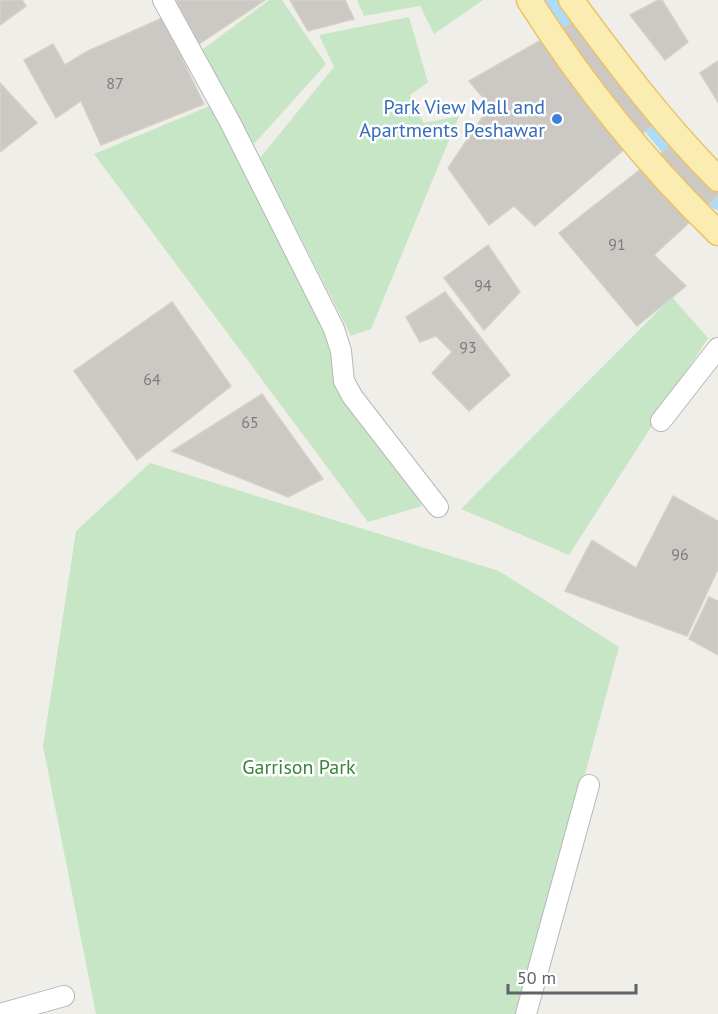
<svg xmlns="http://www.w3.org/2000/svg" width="718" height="1014" font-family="'PT Sans',sans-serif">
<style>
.green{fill:#c7e6c6}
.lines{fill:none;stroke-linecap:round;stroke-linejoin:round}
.canal{stroke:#addcfb;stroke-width:18}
.building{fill:#ccc9c4;stroke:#d5d0c6;stroke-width:1.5}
.minor-casing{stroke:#b5b8bb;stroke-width:22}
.major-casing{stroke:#ebc266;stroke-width:27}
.minor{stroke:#fff;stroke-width:20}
.major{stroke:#fbedb2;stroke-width:24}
.shop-dot{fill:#3f7fe0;stroke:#fff;stroke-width:2}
.labels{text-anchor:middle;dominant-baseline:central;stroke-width:5;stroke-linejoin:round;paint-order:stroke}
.number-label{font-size:16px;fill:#7a7c7e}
.shop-label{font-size:20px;fill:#366cbe;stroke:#fff;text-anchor:end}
.park-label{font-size:20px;fill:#3a833b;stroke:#fff}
</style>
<rect width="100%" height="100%" fill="#f0eee8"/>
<!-- green -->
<g class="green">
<path d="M269,0H282L326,64L254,144L195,55Z"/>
<path d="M357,0H483L434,34L420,6L364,16Z"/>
<path d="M409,17L428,82L410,95L424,123L459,116L371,329L351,336L260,158L334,67L319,35Z"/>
<path d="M212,105L422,506L368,522L94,154Z"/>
<path d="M672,297L708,338L569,555L461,509Z"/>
<path d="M150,463L499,571L619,647L521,1014H96L43,746L76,531Z"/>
</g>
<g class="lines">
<!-- canal -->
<g class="canal">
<path d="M553,0L584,42"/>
<path d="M637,108L698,182L718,201"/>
</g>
</g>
<!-- building -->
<g class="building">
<path d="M0,0H22L26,6L0,25Z"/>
<path d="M176,0H265L199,44Z"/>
<path d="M290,0H345L354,19L308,31Z"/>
<path d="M658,0H662L688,42L665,60L630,15Z"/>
<path d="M162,18L204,104L101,145L81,101L56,118L24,60L53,44L65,65L86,52Z"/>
<path d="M576,20L656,122L535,226L514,206L489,225L448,168L490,106L469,81Z"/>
<path d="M718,61V102L700,73Z"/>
<path d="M0,83L37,123L0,152Z"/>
<path d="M669,147L718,192V196L654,255L686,286L637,326L559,233Z"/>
<path d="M488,245L520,292L484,330L444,278Z"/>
<path d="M445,292L510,375L469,411L432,373L452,352L436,336L420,342L406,317Z"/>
<path d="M172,302L231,386L137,460L74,371Z"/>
<path d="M262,394L323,479L288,497L172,451Z"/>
<path d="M673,496L718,521V569L687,636L565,591L592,540L636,568Z"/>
<path d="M709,597L718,601V655L689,639Z"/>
</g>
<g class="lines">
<!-- minor casing -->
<g class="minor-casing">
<g id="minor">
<path d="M163,0L230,122L334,329L341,351L344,381L352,396L438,507"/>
<path d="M661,421L718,348"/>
<path d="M0,1014L64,996"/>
<path d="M526,1014L589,785"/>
</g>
</g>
<!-- major casing -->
<g class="major-casing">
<g id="major">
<path d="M529,0C583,85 646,163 718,233"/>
<path d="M571,0C617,62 663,124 718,179"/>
</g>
</g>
<!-- minor -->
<use href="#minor" class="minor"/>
<!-- major -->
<use href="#major" class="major"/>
</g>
<!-- markers -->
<circle class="shop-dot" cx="557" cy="119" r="6"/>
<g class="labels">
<!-- number labels -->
<g class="number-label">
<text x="115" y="83">87</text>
<text x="617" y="244">91</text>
<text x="483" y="285">94</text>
<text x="468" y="347">93</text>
<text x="152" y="379">64</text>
<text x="250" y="422">65</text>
<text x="680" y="554">96</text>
</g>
<!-- shop labels -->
<g class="shop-label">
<text x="545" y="107">Park View Mall and<tspan x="545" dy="23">Apartments Peshawar</tspan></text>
</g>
<!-- park labels -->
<g class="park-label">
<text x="299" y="767">Garrison Park</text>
</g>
</g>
<!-- scale -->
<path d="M508 984v9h128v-9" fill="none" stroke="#5f6367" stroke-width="3"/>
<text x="517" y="984" font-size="18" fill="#5f6367" stroke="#ffffff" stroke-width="4.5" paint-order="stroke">50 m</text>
</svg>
